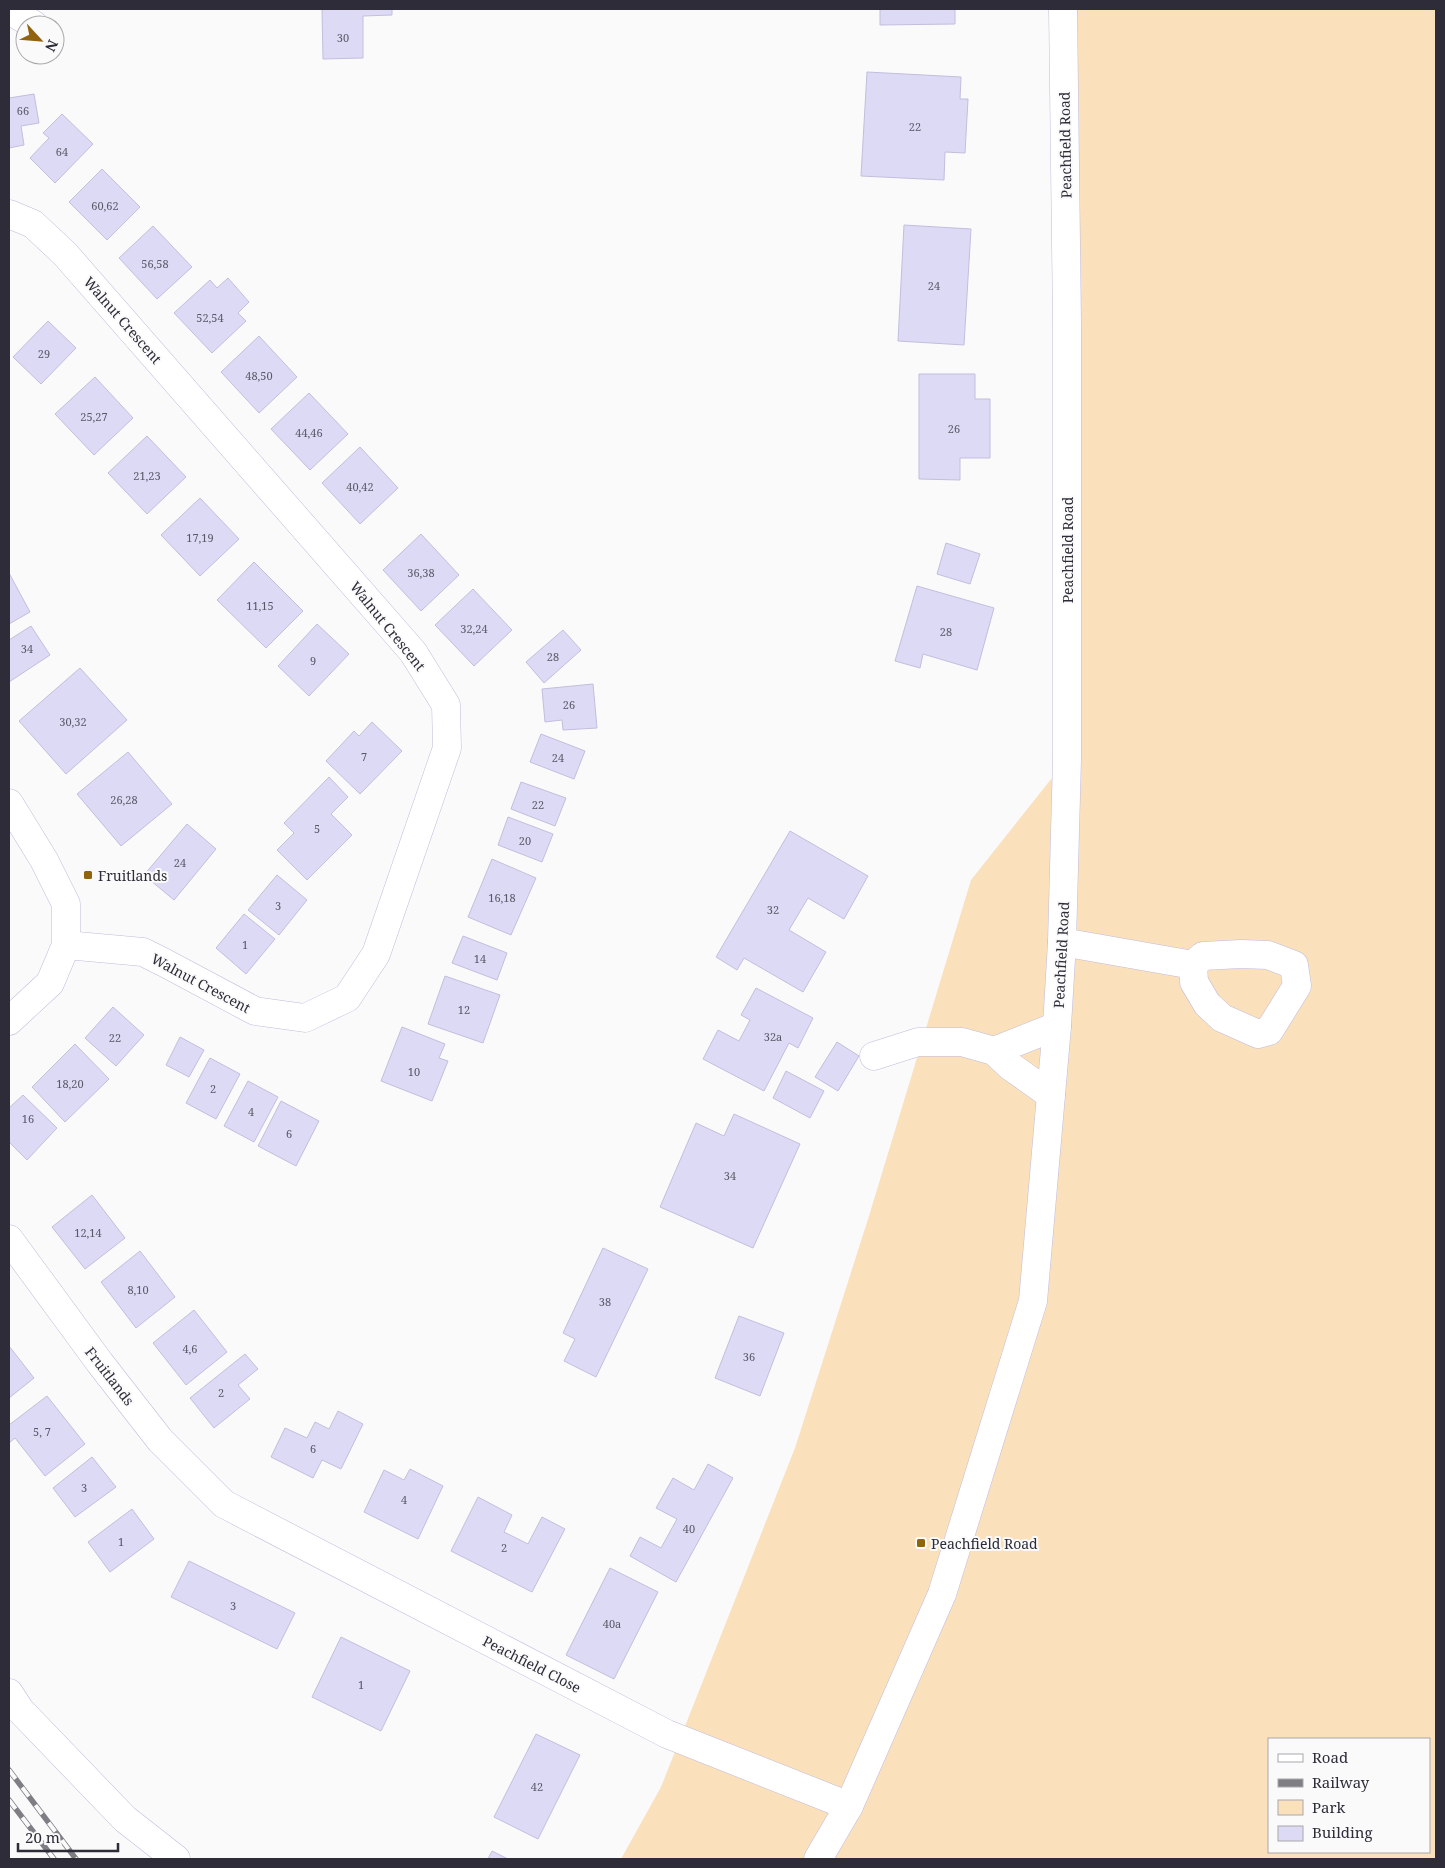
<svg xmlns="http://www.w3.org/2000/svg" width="1445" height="1868" font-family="'Noto Serif',serif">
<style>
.green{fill:#fbe0bc;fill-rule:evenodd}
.building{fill:#dddaf5;stroke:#c2bede}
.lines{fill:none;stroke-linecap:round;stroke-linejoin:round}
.minor-casing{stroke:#c0bcdb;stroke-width:29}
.minor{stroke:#fff;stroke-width:28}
.rail-casing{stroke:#7f7e85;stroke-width:5.5}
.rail{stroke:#fafafa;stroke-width:4;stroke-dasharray:11;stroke-linecap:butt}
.poi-dot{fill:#91630e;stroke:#fafafa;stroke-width:2}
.labels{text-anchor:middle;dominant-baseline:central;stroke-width:4;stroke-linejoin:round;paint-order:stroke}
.number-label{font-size:11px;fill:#595867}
.street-label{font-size:14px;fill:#2d2c38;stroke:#fafafa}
.poi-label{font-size:14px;fill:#2d2c38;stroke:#fafafa;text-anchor:start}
</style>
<rect width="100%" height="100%" fill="#fafafa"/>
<!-- green -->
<path class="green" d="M1063,9H1436V1859H621L661,1787L795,1448L869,1216L971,880L1067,759ZM1269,1739H1429V1852H1269Z"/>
<!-- building -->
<g class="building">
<path d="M322,9H392V15L363,16V58L323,59Z"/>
<path d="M880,9H955V24L880,25Z"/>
<path d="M867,72L961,77L960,99H968L965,153L945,152L944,180L861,176Z"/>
<path d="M34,94L39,123L21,126L24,145L9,148V98Z"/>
<path d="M62,114L93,144L55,183L30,158L49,138L43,133Z"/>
<path d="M102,169L140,207L107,240L69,202Z"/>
<path d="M904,225L971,229L964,345L898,341Z"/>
<path d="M153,226L192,267L157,299L119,258Z"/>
<path d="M228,278L249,302L238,313L246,321L212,353L174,313L210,280L217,288Z"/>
<path d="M48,321L76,348L41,384L13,357Z"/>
<path d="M259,336L297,377L259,413L221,372Z"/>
<path d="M919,374H975V399H990V458H960V480L919,479Z"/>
<path d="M95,377L133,418L94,455L55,414Z"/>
<path d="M309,393L348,434L310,470L271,429Z"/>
<path d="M147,436L186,477L147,514L108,473Z"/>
<path d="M360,447L398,488L360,524L322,483Z"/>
<path d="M200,498L239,539L200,576L161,535Z"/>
<path d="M421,534L459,575L421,611L383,570Z"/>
<path d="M946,543L980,554L970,584L937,574Z"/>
<path d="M254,562L303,611L266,648L217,600Z"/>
<path d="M9,573L30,612L9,624Z"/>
<path d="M917,586L994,608L977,670L923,654L920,668L895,661Z"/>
<path d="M473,589L512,630L474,666L435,625Z"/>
<path d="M317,624L349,654L309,696L278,666Z"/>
<path d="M31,626L50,655L9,682V640Z"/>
<path d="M563,630L581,650L544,683L526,662Z"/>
<path d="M80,668L127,720L66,774L19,721Z"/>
<path d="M593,684L597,728L563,730L562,720L545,722L542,689Z"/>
<path d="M372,722L402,751L360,794L326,761L354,731L359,736Z"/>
<path d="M541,734L585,751L574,779L530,762Z"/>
<path d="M128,752L172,804L121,846L77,794Z"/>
<path d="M329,777L348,797L331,814L352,835L307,880L277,850L294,833L284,823Z"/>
<path d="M521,782L566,798L555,826L511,809Z"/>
<path d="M508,817L553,834L542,862L498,845Z"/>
<path d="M187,824L216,849L174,900L144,875Z"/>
<path d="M790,831L868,876L844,919L808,898L789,930L826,952L803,992L744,958L737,970L716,957Z"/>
<path d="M492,859L536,878L511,935L468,917Z"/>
<path d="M277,875L307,900L279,935L248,910Z"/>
<path d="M244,914L275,939L246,974L216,948Z"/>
<path d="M463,936L507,953L497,980L452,963Z"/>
<path d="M445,976L500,995L483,1043L428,1024Z"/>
<path d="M756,988L813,1018L798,1048L789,1043L764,1091L703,1059L718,1030L739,1041L750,1020L741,1015Z"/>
<path d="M113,1007L144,1035L116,1066L85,1038Z"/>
<path d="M402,1027L445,1044L439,1058L448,1061L432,1101L381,1081Z"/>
<path d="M180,1037L204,1050L189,1077L166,1065Z"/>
<path d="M837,1042L859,1056L838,1091L815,1077Z"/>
<path d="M75,1044L109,1079L65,1122L32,1087Z"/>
<path d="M210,1058L240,1074L216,1119L186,1103Z"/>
<path d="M786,1071L824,1091L810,1118L773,1098Z"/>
<path d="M248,1081L278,1097L254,1142L224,1126Z"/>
<path d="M23,1095L57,1128L27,1160L9,1142V1108Z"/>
<path d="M281,1101L319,1121L296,1166L258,1146Z"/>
<path d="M734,1114L800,1144L753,1248L660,1207L696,1123L724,1136Z"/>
<path d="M92,1195L125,1238L85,1269L52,1227Z"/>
<path d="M603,1248L648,1269L596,1377L564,1361L575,1339L563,1333Z"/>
<path d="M140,1251L175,1297L136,1328L101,1282Z"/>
<path d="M194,1310L227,1352L186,1385L153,1343Z"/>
<path d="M739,1316L784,1333L760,1396L715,1378Z"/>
<path d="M9,1346L34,1378L9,1398Z"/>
<path d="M245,1354L258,1369L238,1385L250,1399L214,1428L190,1398Z"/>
<path d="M47,1396L85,1444L45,1476L15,1438L9,1443V1425Z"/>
<path d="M338,1411L363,1424L341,1469L322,1460L313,1478L271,1457L285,1428L307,1438L315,1422L329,1429Z"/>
<path d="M92,1457L116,1487L75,1517L53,1488Z"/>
<path d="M708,1464L733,1478L676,1582L630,1556L640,1537L661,1548L677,1519L656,1508L673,1478L694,1490Z"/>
<path d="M410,1469L443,1486L418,1539L364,1512L384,1470L404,1480Z"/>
<path d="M478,1497L512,1515L504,1532L528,1544L542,1517L565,1529L532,1592L451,1551Z"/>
<path d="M132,1509L154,1539L110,1572L88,1542Z"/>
<path d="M189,1561L295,1613L277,1649L171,1597Z"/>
<path d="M610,1568L658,1592L614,1679L566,1655Z"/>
<path d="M341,1637L410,1671L381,1731L312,1697Z"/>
<path d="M536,1734L580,1755L538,1839L494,1817Z"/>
<path d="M492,1851L508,1859H488Z"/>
</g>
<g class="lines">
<!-- minor casing -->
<g class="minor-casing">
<g id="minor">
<path d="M9,10L34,25"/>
<path d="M9,214L33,224L65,254L413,652L446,705L447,748L376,954L347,998L305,1018L255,1011L165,963L143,952L66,945"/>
<path d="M9,803L44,860L66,904V945L50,983L9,1021"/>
<path d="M1062,942L1193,965L1203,956L1241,954L1268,955L1294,965L1297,986L1269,1031L1258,1034L1222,1018L1207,1004L1194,982L1193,965"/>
<path d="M994,1051L1010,1066L1051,1095"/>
<path d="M874,1056L918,1042H962L994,1051L1057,1026"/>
<path d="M9,1239L100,1363L160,1440L224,1504L667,1734L849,1806"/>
<path d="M9,1693L20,1710L125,1819L176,1859"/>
<path d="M818,1859L849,1806L942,1594L1033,1301L1057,1026L1062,942L1067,759V322L1063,9"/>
</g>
</g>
<!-- minor -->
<use href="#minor" class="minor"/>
<!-- rail casing -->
<g class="rail-casing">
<g id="rail">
<path d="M9,1770L76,1859"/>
<path d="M9,1800L54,1859"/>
</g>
</g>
<!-- rail -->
<use href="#rail" class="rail"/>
</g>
<!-- markers -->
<g class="poi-dot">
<rect x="83" y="870" width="10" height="10" rx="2.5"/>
<rect x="916" y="1538" width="10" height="10" rx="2.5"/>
</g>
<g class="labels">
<!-- number labels -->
<g class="number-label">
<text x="343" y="37">30</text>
<text x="23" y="110">66</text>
<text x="915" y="126">22</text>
<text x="62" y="151">64</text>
<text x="105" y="205">60,62</text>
<text x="155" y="263">56,58</text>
<text x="934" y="285">24</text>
<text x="210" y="317">52,54</text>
<text x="44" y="353">29</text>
<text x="259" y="375">48,50</text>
<text x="94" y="416">25,27</text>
<text x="954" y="428">26</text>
<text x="309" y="432">44,46</text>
<text x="147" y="475">21,23</text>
<text x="360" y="486">40,42</text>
<text x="200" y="537">17,19</text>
<text x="421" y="572">36,38</text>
<text x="260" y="605">11,15</text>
<text x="474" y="628">32,24</text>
<text x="946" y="631">28</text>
<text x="27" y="648">34</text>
<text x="553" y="656">28</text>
<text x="313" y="660">9</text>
<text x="569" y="704">26</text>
<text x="73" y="721">30,32</text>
<text x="364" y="756">7</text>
<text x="558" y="757">24</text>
<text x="124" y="799">26,28</text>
<text x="538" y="804">22</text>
<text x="317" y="828">5</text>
<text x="525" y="840">20</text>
<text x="180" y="862">24</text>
<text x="502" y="897">16,18</text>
<text x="278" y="905">3</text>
<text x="773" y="909">32</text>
<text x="245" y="944">1</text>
<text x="480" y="958">14</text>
<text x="464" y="1009">12</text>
<text x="773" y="1036">32a</text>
<text x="115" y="1037">22</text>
<text x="414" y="1071">10</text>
<text x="70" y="1083">18,20</text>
<text x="213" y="1088">2</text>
<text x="251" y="1111">4</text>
<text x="28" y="1118">16</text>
<text x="289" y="1133">6</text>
<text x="730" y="1175">34</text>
<text x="88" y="1232">12,14</text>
<text x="138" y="1289">8,10</text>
<text x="605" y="1301">38</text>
<text x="190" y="1348">4,6</text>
<text x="749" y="1356">36</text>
<text x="221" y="1392">2</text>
<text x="42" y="1431">5, 7</text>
<text x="313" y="1448">6</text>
<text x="84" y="1487">3</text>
<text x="404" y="1499">4</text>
<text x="689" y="1528">40</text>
<text x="121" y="1541">1</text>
<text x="504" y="1547">2</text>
<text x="233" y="1605">3</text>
<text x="612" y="1623">40a</text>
<text x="361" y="1684">1</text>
<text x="537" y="1786">42</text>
</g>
<!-- street labels -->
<g class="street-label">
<text transform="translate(1065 145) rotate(-91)">Peachfield Road</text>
<text transform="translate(123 320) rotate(49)">Walnut Crescent</text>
<text transform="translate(1067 550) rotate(-90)">Peachfield Road</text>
<text transform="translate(388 626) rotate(51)">Walnut Crescent</text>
<text transform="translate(1061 955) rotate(-87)">Peachfield Road</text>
<text transform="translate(201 983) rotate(28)">Walnut Crescent</text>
<text transform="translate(110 1376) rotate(52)">Fruitlands</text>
<text transform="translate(532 1664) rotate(27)">Peachfield Close</text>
</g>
<!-- poi labels -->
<g class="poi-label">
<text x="98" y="875">Fruitlands</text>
<text x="931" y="1543">Peachfield Road</text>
</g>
</g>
<!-- border -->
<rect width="1445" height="1868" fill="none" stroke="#2d2c38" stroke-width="20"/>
<!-- legend -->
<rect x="1268" y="1738" width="162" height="115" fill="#fafafa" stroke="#a8a8ac"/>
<rect x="1278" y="1754" width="25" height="8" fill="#ffffff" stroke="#a8a8ac"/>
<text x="1312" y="1763" font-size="15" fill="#2d2c38">Road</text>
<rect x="1278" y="1779" width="25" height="8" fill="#7f7e85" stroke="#a8a8ac"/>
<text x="1312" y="1788" font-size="15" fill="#2d2c38">Railway</text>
<rect x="1278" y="1800" width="25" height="15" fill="#fbe0bc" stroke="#a8a8ac"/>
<text x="1312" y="1813" font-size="15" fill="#2d2c38">Park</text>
<rect x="1278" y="1826" width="25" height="15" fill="#dddaf5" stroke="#a8a8ac"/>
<text x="1312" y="1838" font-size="15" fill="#2d2c38">Building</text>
<!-- north arrow -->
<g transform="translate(40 40) rotate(116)"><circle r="24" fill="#fafafa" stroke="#a8a8ac"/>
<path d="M0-4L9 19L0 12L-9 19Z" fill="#91630e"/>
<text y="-8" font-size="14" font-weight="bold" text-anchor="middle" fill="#2d2c38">N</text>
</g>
<!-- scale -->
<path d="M18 1843v8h100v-8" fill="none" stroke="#2d2c38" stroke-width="2.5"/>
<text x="25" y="1843" font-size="15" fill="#2d2c38" stroke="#fafafa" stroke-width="4" paint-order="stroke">20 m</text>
</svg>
